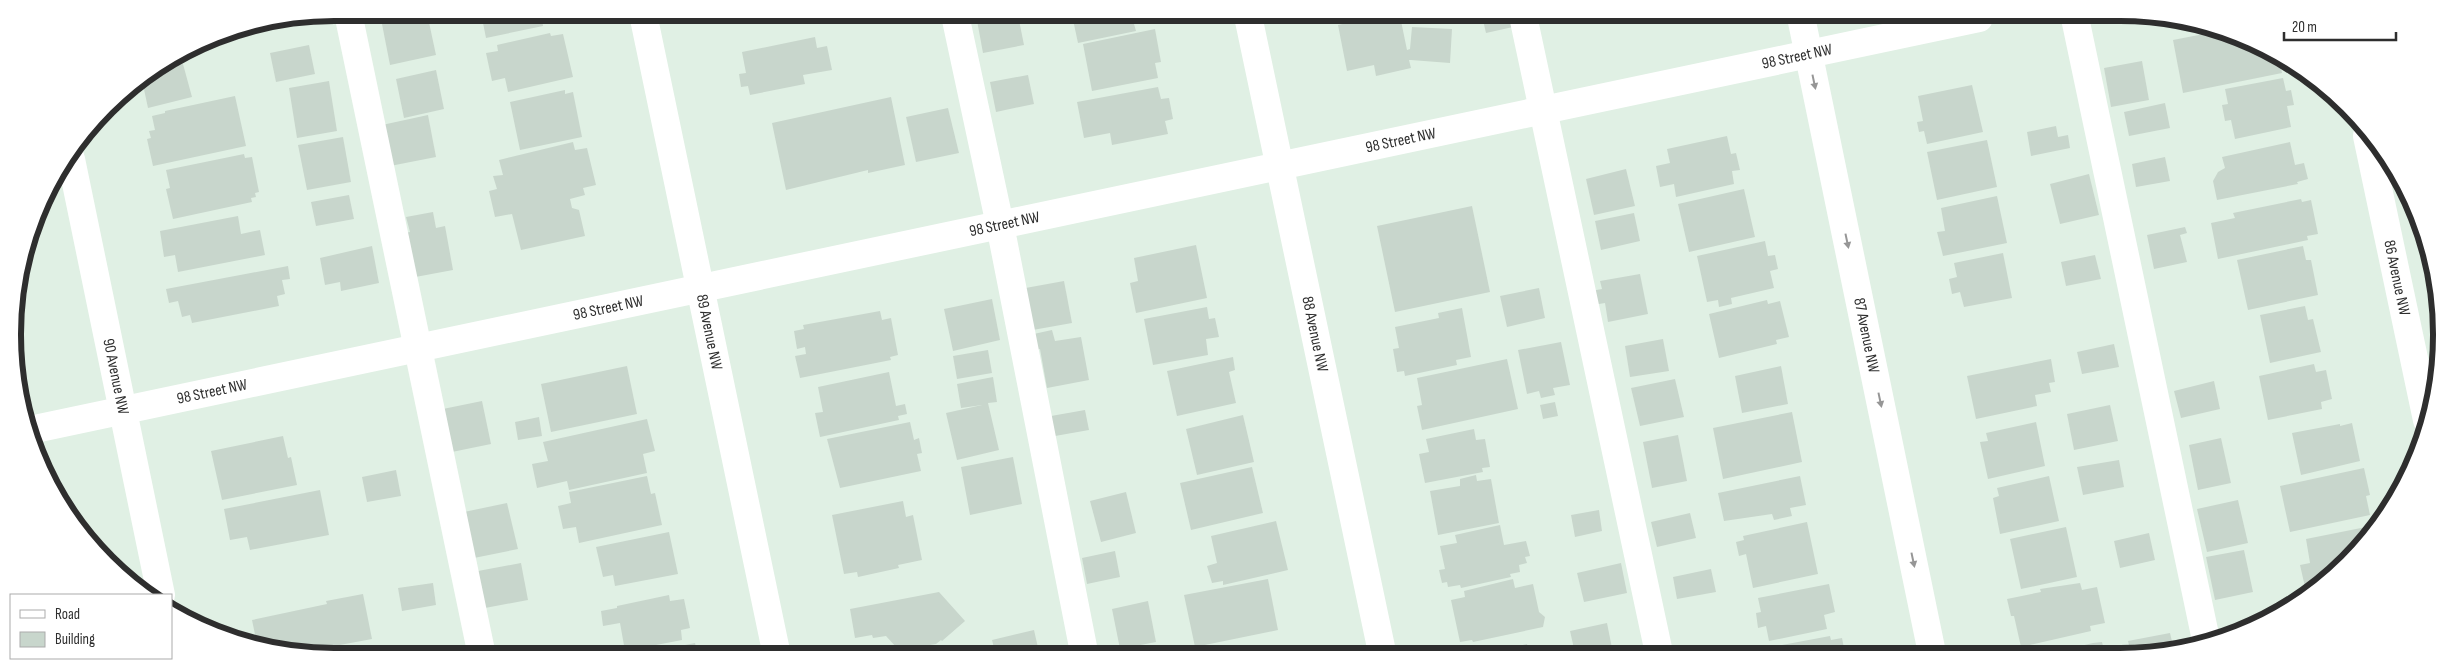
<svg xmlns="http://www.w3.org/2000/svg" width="2454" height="669" font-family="'Sofia Sans Condensed',sans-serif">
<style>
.building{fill:#c8d6cc}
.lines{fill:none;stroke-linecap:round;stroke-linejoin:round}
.minor{stroke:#fff;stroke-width:28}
.oneway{fill:#969696}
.labels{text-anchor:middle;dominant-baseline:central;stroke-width:4;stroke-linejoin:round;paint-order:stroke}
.street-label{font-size:16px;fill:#2e2e2e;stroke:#fff}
.rim{fill:none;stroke:#2e2e2e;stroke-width:6}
</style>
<rect width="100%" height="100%" fill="#e0f0e4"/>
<!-- building -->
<g class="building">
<path d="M409,13H427L436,55L390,65L381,19Z"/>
<path d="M481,13H541L543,26L486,38Z"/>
<path d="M976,15H1018L1024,45L983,53Z"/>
<path d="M1072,15H1147L1148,21L1134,24L1136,31L1078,43Z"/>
<path d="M1378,16H1400L1407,50L1410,49L1412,27L1452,29L1450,63L1411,60H1409L1411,68L1376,76L1374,65L1347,71L1338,25Z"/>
<path d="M1482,16H1511L1513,27L1486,33Z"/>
<path d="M1155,29L1161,62L1155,63L1158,78L1092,91L1083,44Z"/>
<path d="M2214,32L2279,59L2282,73L2183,93L2173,40Z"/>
<path d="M550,33L551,36L563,34L573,77L508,92L505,78L492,81L486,53L498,51L497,45Z"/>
<path d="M815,37L817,48L827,46L832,70L803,75L805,84L750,95L748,86L741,87L739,74L746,73L742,52Z"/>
<path d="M309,45L315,74L276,82L270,53Z"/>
<path d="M2142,61L2149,100L2111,107L2104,68Z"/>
<path d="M183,64L192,97L148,108L142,80L159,69Z"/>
<path d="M436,70L444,109L404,118L396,79Z"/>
<path d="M1028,75L1034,104L996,112L990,82Z"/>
<path d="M2283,78L2286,91L2291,90L2294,105L2287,106L2291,127L2235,139L2231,120L2225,121L2222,105L2228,104L2225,89Z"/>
<path d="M329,81L337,131L297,138L289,88Z"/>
<path d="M1972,85L1983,132L1927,144L1924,131L1919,132L1917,122L1923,121L1918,96Z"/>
<path d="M1158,87L1161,99L1169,98L1173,119L1165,121L1168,134L1112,145L1110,133L1084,138L1077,102Z"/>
<path d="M565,90V94L573,92L582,137L520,150L510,102Z"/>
<path d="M235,96L246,146L153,166L147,139L151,138L149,131L155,130L152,116L165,113V111Z"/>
<path d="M891,97L905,165L868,173V170L786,190L772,123Z"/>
<path d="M2165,103L2170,128L2129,136L2124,112Z"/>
<path d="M948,108L959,153L916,162L906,117Z"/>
<path d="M428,115L436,157L390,166L382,125Z"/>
<path d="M2056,126L2058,137L2068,135L2070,148L2031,156L2027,132Z"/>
<path d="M1727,136L1731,154L1736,153L1740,170L1732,171L1734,184L1676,197L1674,184L1660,187L1656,166L1670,163L1667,149Z"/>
<path d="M343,137L351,182L307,190L298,145Z"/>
<path d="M1987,140L1997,187L1937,200L1927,152Z"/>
<path d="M573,142L575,150L587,148L596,185L583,188L585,195L570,199L572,208L579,210L585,236L521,250L512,214L495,217L489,191L497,189L493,176L503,175L499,160Z"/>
<path d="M2290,142L2295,165L2304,163L2308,179L2297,182L2298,184L2217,200L2213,181L2218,172L2225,168L2222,157Z"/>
<path d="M244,154L245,158L252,157L259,192L255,193L256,197L251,198L252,202L173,219L166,189L170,188L166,170Z"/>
<path d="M2165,157L2170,181L2136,187L2132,164Z"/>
<path d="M1626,169L1635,206L1594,215L1586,179Z"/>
<path d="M2089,174L2099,215L2060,224L2050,184Z"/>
<path d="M1744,189L1755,237L1689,252L1678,204Z"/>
<path d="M349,195L354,219L316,226L311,202Z"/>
<path d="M1997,196L2007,243L1943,256L1937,232L1945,231L1941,208Z"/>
<path d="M2301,199L2302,202L2311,200L2318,234L2307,236L2308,240L2218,259L2211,223L2235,218L2233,213Z"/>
<path d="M1472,206L1490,292L1395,312L1377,226Z"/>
<path d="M433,212L436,228L445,226L453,270L410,278L402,234L410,232L406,217Z"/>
<path d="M1634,213L1640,241L1601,250L1595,221Z"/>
<path d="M238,216L241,234L260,230L265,255L178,272L175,255L164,257L160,231Z"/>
<path d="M2185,227L2187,233L2180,235L2187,262L2154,269L2147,235Z"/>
<path d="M1765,241L1768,256L1775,255L1778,269L1770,271L1774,288L1731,298L1732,304L1719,307L1718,300L1707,302L1697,256Z"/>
<path d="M1196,245L1207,298L1136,313L1130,283L1138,281L1134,258Z"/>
<path d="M372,246L379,283L341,291L340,282L325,285L320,258Z"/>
<path d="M2303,246L2306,260H2311L2318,295L2248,310L2237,260Z"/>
<path d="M2003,253L2012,298L1964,307L1960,292L1952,294L1949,279L1957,277L1954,263Z"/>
<path d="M2095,255L2101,279L2066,286L2061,262Z"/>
<path d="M288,266L290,279L282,280L285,294L277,296L279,306L192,323L190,315L182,317L178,301L169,303L166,289Z"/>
<path d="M1640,274L1648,314L1608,322L1605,303L1593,305L1591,291L1602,289L1600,281Z"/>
<path d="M1064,281L1072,323L1027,331L1020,289Z"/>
<path d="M1539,288L1545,318L1507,327L1500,296Z"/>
<path d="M992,299L1000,340L953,351L944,309Z"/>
<path d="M1767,300L1768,304L1780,301L1789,337L1776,340L1777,344L1719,358L1709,314Z"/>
<path d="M2305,306L2308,320L2313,319L2321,352L2270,363L2260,315Z"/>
<path d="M1207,307L1209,319L1215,318L1219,337L1206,339L1208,355L1153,365L1144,319Z"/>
<path d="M1462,308L1471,357L1456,360L1457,365L1405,376L1404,371L1397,372L1393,349L1399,348L1395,327L1439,318L1438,313Z"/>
<path d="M880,311L882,320L891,318L898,355L890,357L891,360L800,378L795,356L806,354L805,347L797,349L794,331L804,329L803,325Z"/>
<path d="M1052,330L1055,341L1081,337L1089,380L1047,388L1040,349L1032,351L1029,335Z"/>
<path d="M1663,339L1669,371L1630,377L1625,346Z"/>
<path d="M1561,342L1570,385L1553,388L1555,395L1541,398L1539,391L1527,394L1518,350Z"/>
<path d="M2114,344L2119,367L2082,374L2077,352Z"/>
<path d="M988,350L992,373L957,379L953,356Z"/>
<path d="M1233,357L1235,370L1229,372L1236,403L1177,416L1167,371Z"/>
<path d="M1507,359L1518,409L1422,430L1417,406L1422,405L1417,378Z"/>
<path d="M2051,359L2055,382L2049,383L2051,392L2035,395L2037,406L1976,419L1967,376Z"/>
<path d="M2314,364L2316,372L2326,370L2332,399L2321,402L2322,409L2268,420L2259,376Z"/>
<path d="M627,366L637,414L551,432L541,384Z"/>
<path d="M1781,366L1788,404L1742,413L1735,376Z"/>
<path d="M889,372L896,406L905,404L907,414L898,416L899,420L820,437L815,413L823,412L818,387Z"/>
<path d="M993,377L997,402L988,403L999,450L957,460L946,413L982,405L961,408L957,384Z"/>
<path d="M1675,379L1684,417L1640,426L1631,388Z"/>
<path d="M2214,381L2220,409L2181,418L2174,391Z"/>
<path d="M482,401L491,444L447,453L438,410Z"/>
<path d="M1555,402L1558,416L1543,419L1540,405Z"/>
<path d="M2110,405L2118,441L2074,450L2067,414Z"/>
<path d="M1085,410L1089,430L1055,436L1051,416Z"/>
<path d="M1792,412L1802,462L1723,479L1713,428Z"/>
<path d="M1243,415L1254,462L1197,475L1186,429Z"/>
<path d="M539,417L542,436L518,440L515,422Z"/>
<path d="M647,419L655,451L643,454L647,473L569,490L567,481L537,488L532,464L548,461L543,442Z"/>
<path d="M910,422L914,440L919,438L922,453L917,454L921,471L840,488L827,439Z"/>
<path d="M2036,422L2045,466L1988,479L1980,442L1988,441L1986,433Z"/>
<path d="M2352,423L2360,461L2301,475L2292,433L2340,424V426Z"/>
<path d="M1474,429L1476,440L1485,439L1490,467L1482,468L1483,472L1425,483L1419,454L1429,452L1426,439Z"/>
<path d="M1678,435L1687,481L1652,488L1643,442Z"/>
<path d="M283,436L288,458L291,457L297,485L222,500L211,451Z"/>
<path d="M2221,438L2231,483L2198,490L2189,445Z"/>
<path d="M1013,457L1022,504L970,515L961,467Z"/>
<path d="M2119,460L2124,487L2083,495L2077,467Z"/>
<path d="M1252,467L1263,513L1191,530L1180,483Z"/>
<path d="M2364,468L2370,495L2366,496L2370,515L2290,532L2280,486Z"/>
<path d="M396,470L401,496L367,502L362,477Z"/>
<path d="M1476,475L1477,481L1491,479L1499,523L1438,535L1430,491L1460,486V479Z"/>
<path d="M647,476L651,494L655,493L662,525L579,543L576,527L563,529L558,506L571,503L569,492Z"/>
<path d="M1800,476L1806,505L1790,508L1792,516L1774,520L1772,514L1724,521L1718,493Z"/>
<path d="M2049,476L2059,521L2000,534L1993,498L1999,496L1997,488Z"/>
<path d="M320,490L329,535L250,550L247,537L230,540L224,509Z"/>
<path d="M1126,492L1136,533L1101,542L1090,501Z"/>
<path d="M2238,500L2248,543L2207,552L2197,509Z"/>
<path d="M903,501L906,517L913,515L922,560L898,565L899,568L858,577L857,572L844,574L832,515Z"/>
<path d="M507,503L518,549L474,558L464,512Z"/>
<path d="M1599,510L1602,531L1575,537L1571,515Z"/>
<path d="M1690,513L1696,538L1657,547L1651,522Z"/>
<path d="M1276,521L1288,570L1223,585V581L1212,583L1207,566L1217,563L1211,536Z"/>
<path d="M1807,522L1818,574L1753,588L1746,554L1739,556L1736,542L1744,540L1743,536Z"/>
<path d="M1500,525L1504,545L1526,541L1530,556L1525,557L1527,563L1519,565L1520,572L1510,574L1511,577L1461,588L1460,585L1448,587L1447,582L1442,583L1439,570L1445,569L1440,546L1457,543L1455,535Z"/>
<path d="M2376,525L2347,562L2314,586L2305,587L2300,565L2310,563L2306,539Z"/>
<path d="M2066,527L2077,577L2021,589L2010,539Z"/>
<path d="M669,532L678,574L615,586L613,575L603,577L596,547Z"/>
<path d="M2149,533L2155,560L2120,568L2114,541Z"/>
<path d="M2244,550L2253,592L2215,600L2206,557Z"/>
<path d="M1115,551L1120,577L1087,584L1082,558Z"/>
<path d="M521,563L528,600L485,608L478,571Z"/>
<path d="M1621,563L1627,593L1584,602L1577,573Z"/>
<path d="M1711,569L1716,592L1677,599L1673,577Z"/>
<path d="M1268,579L1278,630L1195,647L1184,595Z"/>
<path d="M1513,579L1515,588L1533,584L1539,612L1545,617L1543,627L1473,642L1472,640L1460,642L1451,600L1465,597L1464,591Z"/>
<path d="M433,583L436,605L402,611L398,588Z"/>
<path d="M2080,583L2082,590L2097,587L2105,623L2090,626L2091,631L2021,647L2014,616H2011L2007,599L2041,592L2040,589Z"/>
<path d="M1829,584L1835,612L1824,615L1827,629L1769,641L1766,626L1758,628L1756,613L1761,612L1758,598Z"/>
<path d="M939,592L965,621L942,641L941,640L936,644L912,648L910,645L897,648L886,636L873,638L872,635L855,638L850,609Z"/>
<path d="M363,594L372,639L313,650H272L269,649L267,641L257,644L252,620L327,604L326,601Z"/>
<path d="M669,595L670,601L684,599L690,628L681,630L682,640L625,651L620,623L603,626L601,611L617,608V606Z"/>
<path d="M1148,601L1156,642L1120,649L1112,609Z"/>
<path d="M1607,623L1613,653H1575L1570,631Z"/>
<path d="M1034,630L1039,652H995L992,640Z"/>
<path d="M2170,633L2174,650L2161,654H2131L2128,641Z"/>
<path d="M1830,636L1831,640L1842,638L1845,653H1773L1772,647Z"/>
<path d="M2102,642L2105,654H2046L2093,643Z"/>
<path d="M695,643L697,651H660V650Z"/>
<path d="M1527,644L1529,653H1491V652Z"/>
<path d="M940,646L941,652H916V651Z"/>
</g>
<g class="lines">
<!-- minor -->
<g class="minor">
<path d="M348,13L481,651"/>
<path id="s1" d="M643,14L776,651"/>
<path d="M955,15L1000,225L1084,652"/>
<path id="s2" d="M1248,16L1382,652"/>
<path d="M1523,16L1659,653"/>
<path id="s3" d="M1801,17L1932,653"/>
<path d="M2075,18L2206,640"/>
<path id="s4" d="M2367,136L2427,420"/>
<path id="s5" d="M71,159L161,595"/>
<path id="s6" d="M30,430L1979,18"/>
</g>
</g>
<!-- one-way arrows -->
<defs><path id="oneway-solid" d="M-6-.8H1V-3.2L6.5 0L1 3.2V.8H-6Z" transform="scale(1.25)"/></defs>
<g class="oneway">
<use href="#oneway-solid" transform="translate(1814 82) rotate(78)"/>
<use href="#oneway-solid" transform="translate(1847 241) rotate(78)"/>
<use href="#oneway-solid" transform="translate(1880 400) rotate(78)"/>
<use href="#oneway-solid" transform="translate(1913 560) rotate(78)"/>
</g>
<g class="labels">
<!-- street labels -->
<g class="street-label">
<text stroke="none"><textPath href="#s6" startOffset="1806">98 Street NW</textPath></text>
<text stroke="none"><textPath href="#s6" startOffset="1401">98 Street NW</textPath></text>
<text stroke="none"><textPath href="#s6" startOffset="996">98 Street NW</textPath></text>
<text stroke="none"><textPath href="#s4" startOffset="145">86 Avenue NW</textPath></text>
<text stroke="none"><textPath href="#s6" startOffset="591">98 Street NW</textPath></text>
<text stroke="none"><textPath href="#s1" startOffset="325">89 Avenue NW</textPath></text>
<text stroke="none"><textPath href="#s2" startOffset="325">88 Avenue NW</textPath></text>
<text stroke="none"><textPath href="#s3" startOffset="325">87 Avenue NW</textPath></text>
<text stroke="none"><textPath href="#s5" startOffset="222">90 Avenue NW</textPath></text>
<text stroke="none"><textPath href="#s6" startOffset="186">98 Street NW</textPath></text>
</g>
</g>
<!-- crop -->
<path d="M0 0H2454V669H0ZM334 21H2120A313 313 0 0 1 2433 334V335A313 313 0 0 1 2120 648H334A313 313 0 0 1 21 335V334A313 313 0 0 1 334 21Z" fill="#fff" fill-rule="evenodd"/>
<path class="rim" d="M334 21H2120A313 313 0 0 1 2433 334V335A313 313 0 0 1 2120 648H334A313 313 0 0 1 21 335V334A313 313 0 0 1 334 21Z"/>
<!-- legend -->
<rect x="10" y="594" width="162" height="65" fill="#ffffff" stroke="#ababab"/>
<rect x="20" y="610" width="25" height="8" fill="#ffffff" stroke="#ababab"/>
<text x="55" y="619" font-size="15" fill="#2e2e2e">Road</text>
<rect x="20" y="632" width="25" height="15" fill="#c8d6cc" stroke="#ababab"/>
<text x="55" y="644" font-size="15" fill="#2e2e2e">Building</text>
<!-- scale -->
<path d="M2284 32v8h112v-8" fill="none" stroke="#2e2e2e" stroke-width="2.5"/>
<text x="2292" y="32" font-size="15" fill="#2e2e2e" stroke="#ffffff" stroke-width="4" paint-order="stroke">20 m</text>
</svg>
